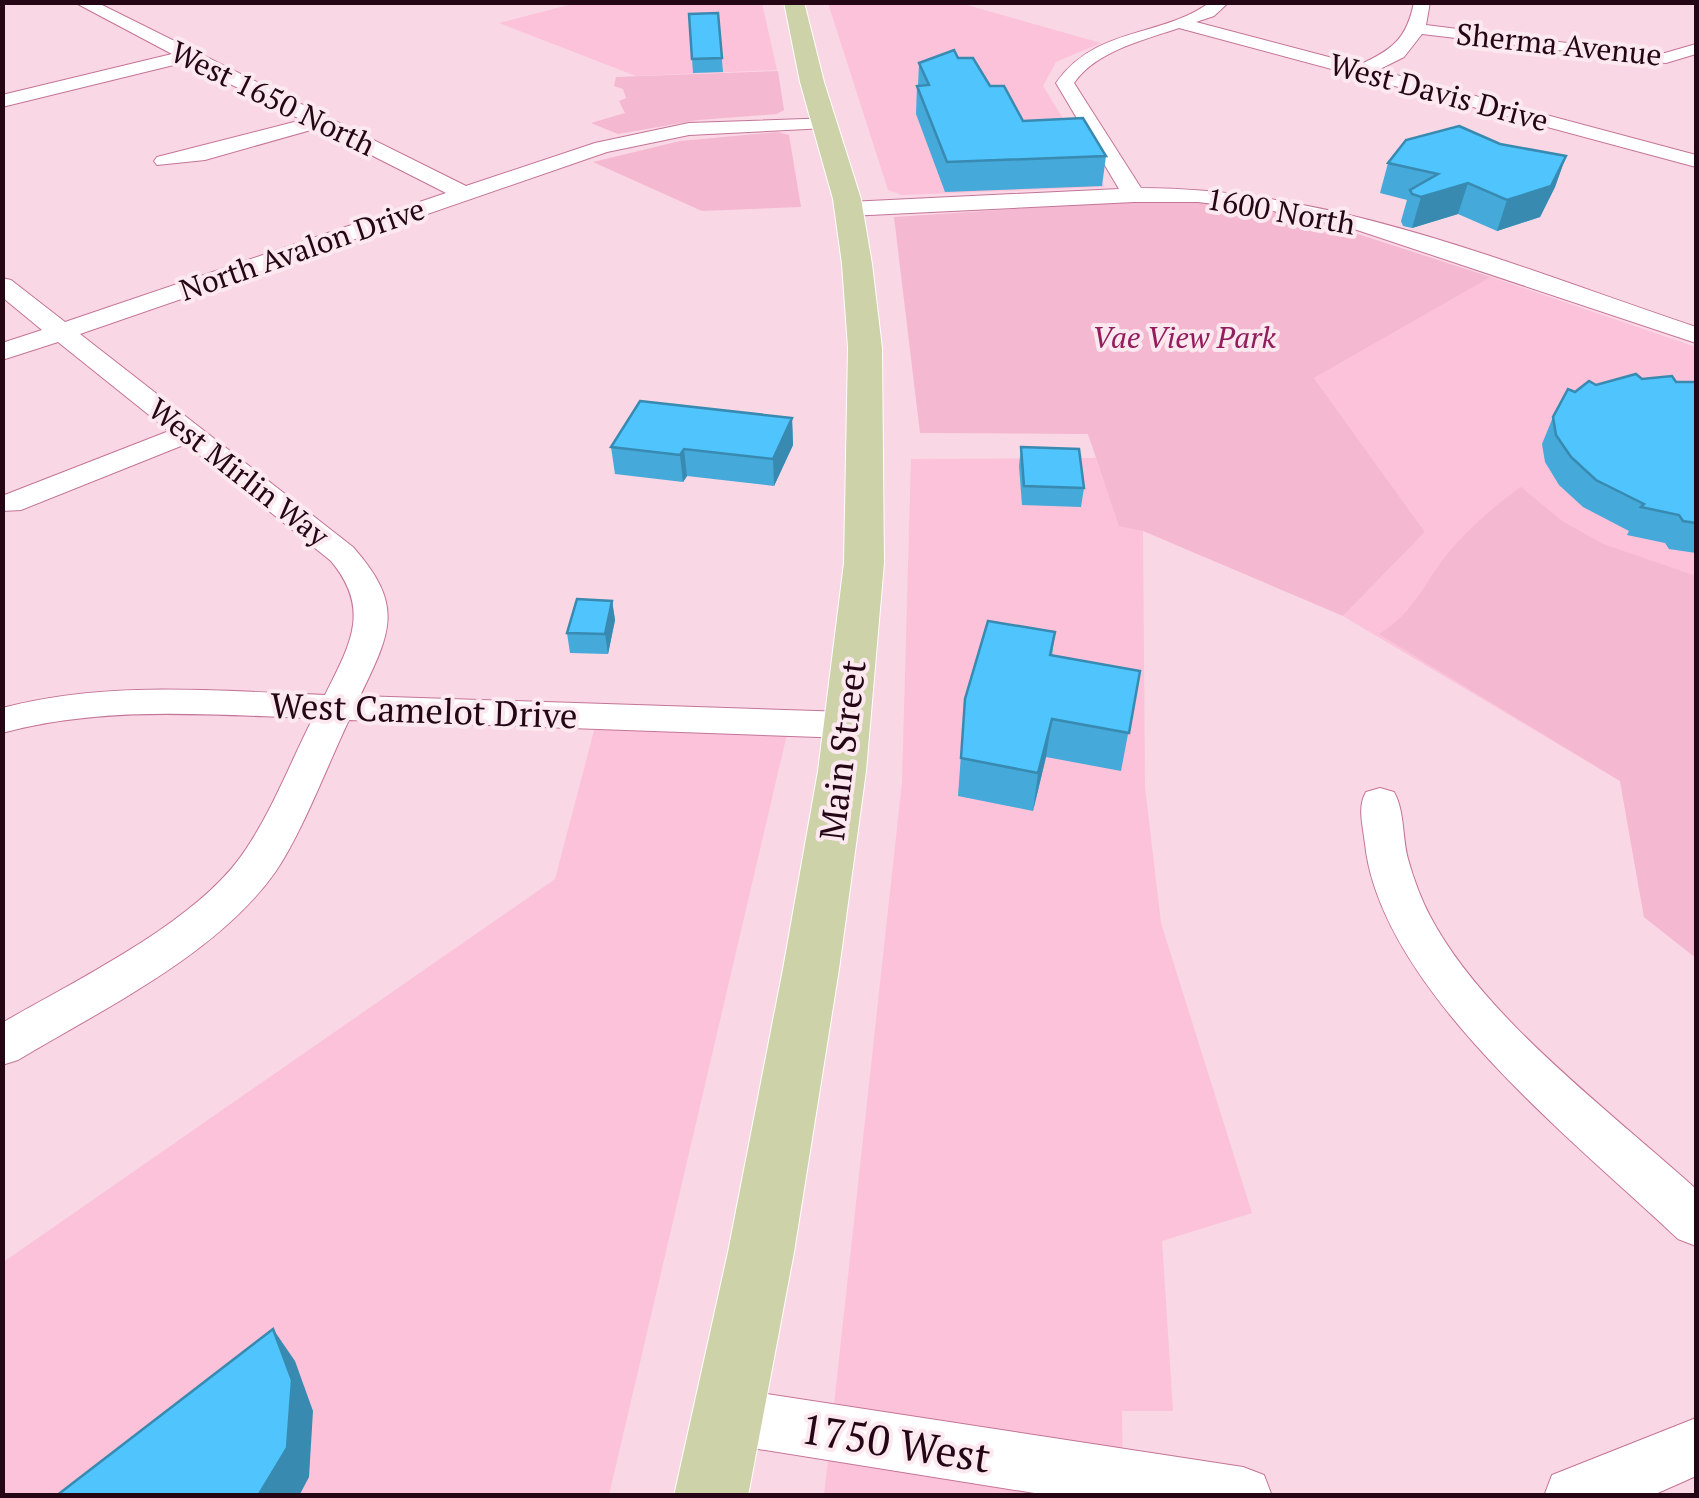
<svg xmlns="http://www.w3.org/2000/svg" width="1699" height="1498" font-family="'PT Serif',serif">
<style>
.built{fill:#fbc2d9}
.green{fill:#f5b8d1}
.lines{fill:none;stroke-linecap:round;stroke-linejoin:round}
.minor-casing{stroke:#c47497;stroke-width:2}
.major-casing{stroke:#fff;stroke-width:2}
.minor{fill:#fff;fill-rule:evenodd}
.major{fill:#ced2a8;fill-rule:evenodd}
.wall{fill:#45a9da}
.shaded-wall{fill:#388ab1}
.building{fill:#50c5fd;stroke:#388ab1;stroke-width:2.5}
.labels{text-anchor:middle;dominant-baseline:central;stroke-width:8;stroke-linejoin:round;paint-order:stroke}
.far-street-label{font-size:30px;fill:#240615;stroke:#fce9f0}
.far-park-label{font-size:30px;font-style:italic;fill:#921e5d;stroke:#fce9f0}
.street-label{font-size:35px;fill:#240615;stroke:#fce9f0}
.near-street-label{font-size:42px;fill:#240615;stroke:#fce9f0}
</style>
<rect width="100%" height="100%" fill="#fad7e4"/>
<!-- built -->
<g class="built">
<path d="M576,3H762L777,70L636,76L499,23Z"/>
<path d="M828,3H960L1101,43L1056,62L1043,86L1105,187L902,195L888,190Z"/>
<path d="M1491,277L1696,347V958L1644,917L1620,781L1343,616L1425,532L1314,378Z"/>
<path d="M1096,458L1119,525L1143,531L1145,787L1161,923L1252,1213L1162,1241L1173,1411H1122L1123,1495L824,1496L902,782L911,459Z"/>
<path d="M596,723L787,734L609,1495H3L2,1263L555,879Z"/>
</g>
<!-- green -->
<g class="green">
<path d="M778,71L784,110L777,114L699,120L618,134L591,123L625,113L619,101L626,98L623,89L614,86L616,77Z"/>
<path d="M778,132L789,135L801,207L702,211L593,162L680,141Z"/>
<path d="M1148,200L1221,204L1302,216L1491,277L1314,378L1425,532L1343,616L1143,531L1119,526L1088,434L920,433L894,217Z"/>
<path d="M1521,487L1562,521L1603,544L1696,576V958L1644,917L1620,781L1379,634C1417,612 1427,575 1455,545C1473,525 1499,502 1521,487Z"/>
</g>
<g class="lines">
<!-- minor casing -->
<g class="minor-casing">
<g id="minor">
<path d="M74,2H96L466,186L595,143L689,123L833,118V126L826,128L689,135L607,152L80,334L353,547C404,605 392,630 360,696L847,712L860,716L865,725L860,734L847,738L349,720C328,764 302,833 276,871C218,954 103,1009 18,1060L2,1065V1023C76,980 200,921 246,849C273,809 291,761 313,718C208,715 105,705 2,733V708C109,680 216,691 325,695C351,643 371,609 331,561L186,444L21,510L2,511V496L169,431L58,342L2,360V343L42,330L2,297V278L11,280L65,322L446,193L318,128L205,160L157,165L154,161L157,157L302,120L186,62L2,107V95L172,54Z"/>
<path d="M1210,2H1229L1214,16L1196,22L1359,65C1392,50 1407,39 1414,2H1430L1426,25L1638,52L1665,53L1696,44V54L1666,63L1422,34L1404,57L1378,70L1696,155V167L1179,28C1144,40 1096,51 1074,83L1141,188C1334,188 1516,267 1696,327V343L1354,229L1273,211L1198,202H1134L849,216L838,209L849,202L1119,189L1056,83C1097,25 1163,38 1210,2Z"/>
<path d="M1380,788L1394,792C1405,812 1402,837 1408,859C1413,877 1421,899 1430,916C1483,1017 1611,1112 1696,1189V1246L1678,1239C1576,1142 1381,990 1365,844C1363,826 1357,807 1366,792Z"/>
<path d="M727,1388L1243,1467L1264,1475L1272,1496H1053L727,1444L707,1436L699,1416L707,1396Z"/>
<path d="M1696,1418V1476L1651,1496H1544L1552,1475Z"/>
</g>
</g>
<!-- major casing -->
<g class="major-casing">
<path id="major" d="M784,2H804L824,82L861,199L872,264L882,348L884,563L866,771L839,969L794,1252L748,1496H674L728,1252L783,969L818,771L844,563L848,348L842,264L833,199L800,82Z"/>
</g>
<!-- minor -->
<use href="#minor" class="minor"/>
<!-- major -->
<use href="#major" class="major"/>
</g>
<!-- wall -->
<g class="wall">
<path d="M718,13L723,72L693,73L689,14Z"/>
<path d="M958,58L990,86L1023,121L1106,156L1102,186L945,192L916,114L917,86H918L919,63Z"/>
<path d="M1500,144L1566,156L1555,187L1540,217L1497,231L1458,214L1412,228L1403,226L1401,221L1407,200L1380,193L1388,163Z"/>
<path d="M1642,379L1696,382V553L1669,549L1665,543L1627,535L1629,531L1583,507L1559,485L1545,462L1542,444L1553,417L1575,392L1596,385Z"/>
<path d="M792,418L793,445L774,486L687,476L683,482L615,474L611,447Z"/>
<path d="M1021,447L1084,488L1081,507L1022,505L1019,466Z"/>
<path d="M612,601L615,620L608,654L570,653L567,633Z"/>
<path d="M1055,632L1052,656L1140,671L1121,771L1046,757L1033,811L958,796L965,699Z"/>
</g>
<!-- shaded-wall -->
<g class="shaded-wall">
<path d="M1566,156L1555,187L1540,217L1497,231L1507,200Z"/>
<path d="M1468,183L1458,214L1412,228L1421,197Z"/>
<path d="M792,418L793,445L774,486L773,459Z"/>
<path d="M684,449L687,476L683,482L680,455Z"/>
<path d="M612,601L615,620L608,654L605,634Z"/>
<path d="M1052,719L1046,757L1033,811L1038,773Z"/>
<path d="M273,1329L295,1361L313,1411L309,1477L299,1496H258Z"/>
</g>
<!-- building -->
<g class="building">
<path d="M718,13L722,58L692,59L689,14Z"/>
<path d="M954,50L958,58H973L990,86H1004L1023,121L1083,118L1106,156L947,162L917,86L929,85L919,63Z"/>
<path d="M1459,126L1500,144L1566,156L1551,186L1507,200L1468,183L1421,197L1412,194L1410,190L1438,174L1388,163L1406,140Z"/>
<path d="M1636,374L1642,379L1672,376L1676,382H1696V523L1683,521L1679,515L1641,507L1644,504L1596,480L1571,457L1556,435L1553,417L1568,389L1575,392L1589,381L1596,385Z"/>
<path d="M640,401L792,418L773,459L684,449L680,455L611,447Z"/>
<path d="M1021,447L1079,449L1084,488L1024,486Z"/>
<path d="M577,599L612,601L605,634L567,633Z"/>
<path d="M988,621L1055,632L1050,655L1140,671L1129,733L1052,719L1038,773L961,758L965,699Z"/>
<path d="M273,1329L292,1380L287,1448L258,1496H56Z"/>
</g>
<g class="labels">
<!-- far-street labels -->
<g class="far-street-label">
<text transform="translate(1559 44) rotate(6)">Sherma Avenue</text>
<text transform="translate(1439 92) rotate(15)">West Davis Drive</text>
<text transform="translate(273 98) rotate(26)">West 1650 North</text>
<text transform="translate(1281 211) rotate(10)">1600 North</text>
<text transform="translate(302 249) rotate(-19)">North Avalon Drive</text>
<text transform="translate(239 472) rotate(38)">West Mirlin Way</text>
</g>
<!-- far-park labels -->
<g class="far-park-label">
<text x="1184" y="337">Vae View Park</text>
</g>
<!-- street labels -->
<g class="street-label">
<text transform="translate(424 710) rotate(2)">West Camelot Drive</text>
<text transform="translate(842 750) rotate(-83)">Main Street</text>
</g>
<!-- near-street labels -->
<g class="near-street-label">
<text transform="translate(896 1442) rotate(9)">1750 West</text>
</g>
</g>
<!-- border -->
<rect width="1699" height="1498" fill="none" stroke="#240615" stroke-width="10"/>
</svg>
